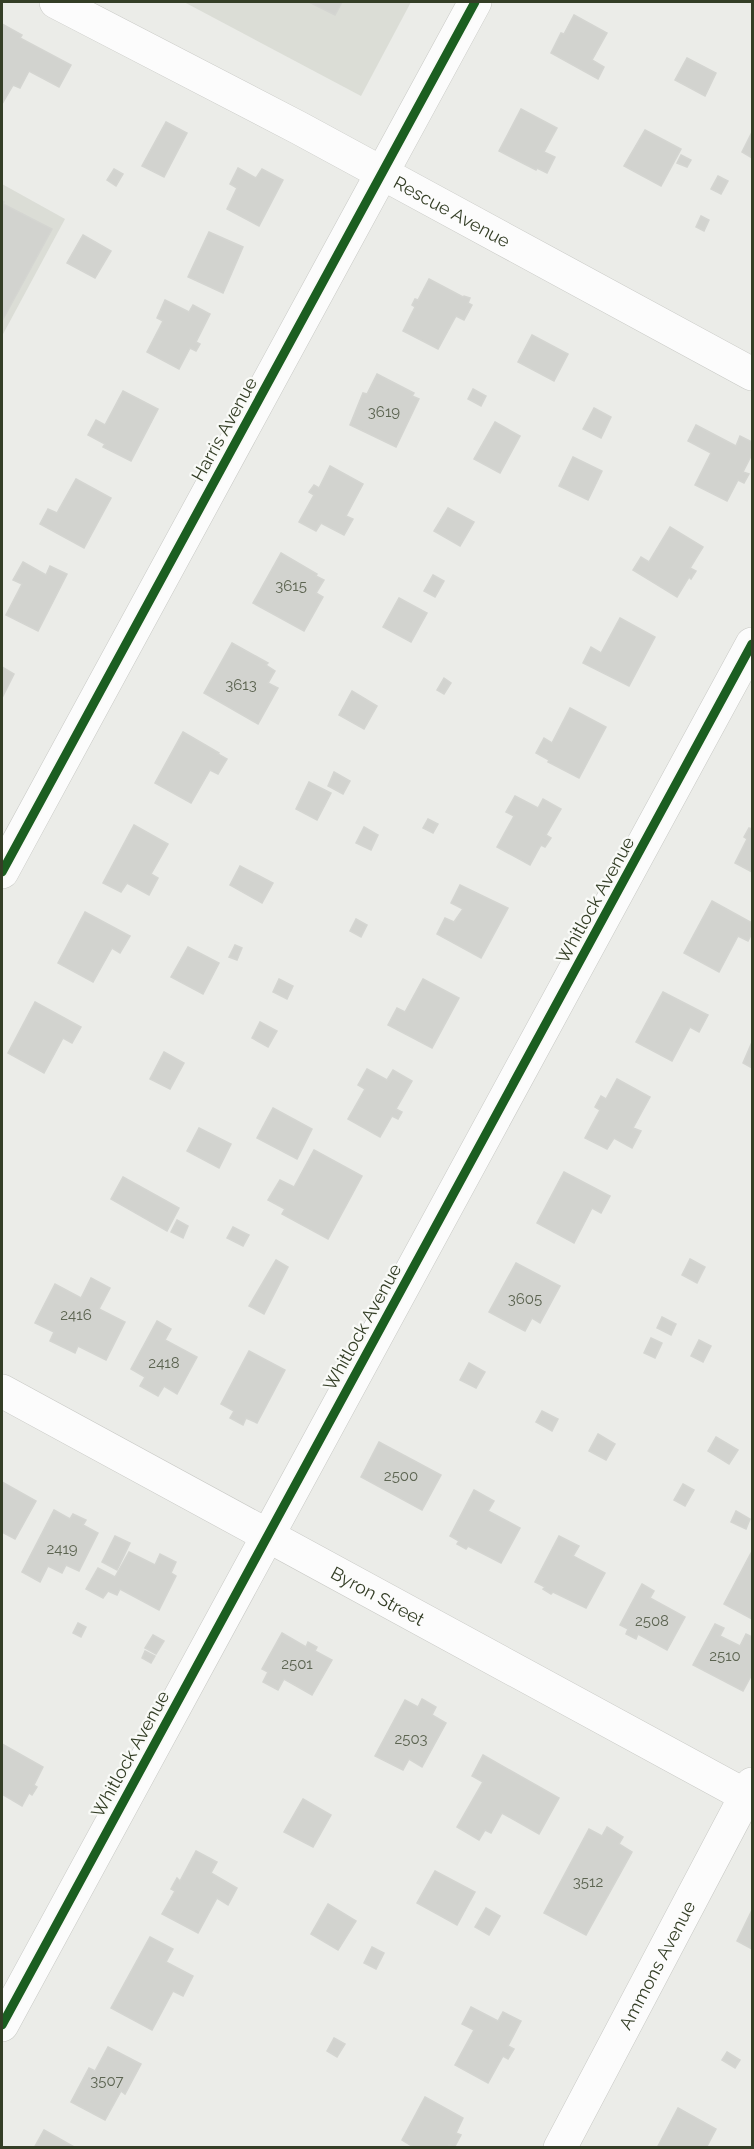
<svg xmlns="http://www.w3.org/2000/svg" width="754" height="2149" font-family="Raleway,sans-serif">
<style>
.built{fill:#dbddd6}
.building{fill:#d2d3cf;stroke:#d4d5d1;stroke-width:1.5}
.lines{fill:none;stroke-linecap:round;stroke-linejoin:round}
.street-casing{stroke:#c8c9c5;stroke-width:34}
.street{stroke:#fcfcfc;stroke-width:33}
.cycleway-casing{stroke:#f9faf7;stroke-width:13}
.cycleway{stroke:#1b5e20;stroke-width:9}
.labels{text-anchor:middle;dominant-baseline:central;stroke-width:4.5;stroke-linejoin:round;paint-order:stroke}
.number-label{font-size:15px;fill:#5c6451}
.street-label{font-size:18px;fill:#343e26;stroke:#f9faf7}
</style>
<rect width="100%" height="100%" fill="#ebece8"/>
<!-- built -->
<g class="built">
<path d="M184,2H411L361,96Z"/>
<path d="M2,184L65,219L2,336Z"/>
</g>
<!-- building -->
<g class="building">
<path d="M309,2H342L335,15Z"/>
<path d="M574,15L607,33L592,60L604,67L598,79L551,53L561,33L564,34Z"/>
<path d="M2,24L22,35L20,38L71,65L59,87L29,71L20,88L13,85L2,104Z"/>
<path d="M687,58L716,73L705,96L675,80Z"/>
<path d="M521,109L557,128L544,152L555,157L547,173L537,168L536,170L499,151Z"/>
<path d="M166,122L187,133L164,177L142,166Z"/>
<path d="M645,130L681,149L661,186L624,166Z"/>
<path d="M752,132V158L742,152Z"/>
<path d="M681,155L691,160L687,167L677,163Z"/>
<path d="M238,168L256,178L262,169L283,180L259,226L227,209L237,188L230,184Z"/>
<path d="M114,169L123,174L116,186L107,180Z"/>
<path d="M718,176L728,181L721,194L711,189Z"/>
<path d="M2,201L4,202L3,204L52,229L2,321Z"/>
<path d="M701,216L709,220L704,231L696,227Z"/>
<path d="M209,232L243,247L223,293L188,277Z"/>
<path d="M83,235L111,251L95,278L67,263Z"/>
<path d="M429,279L463,297L464,296L470,298L468,303L472,305L464,320L456,316L438,349L403,331L415,307L412,305L415,299L418,300Z"/>
<path d="M165,300L189,312L193,305L210,314L196,342L200,344L196,351L190,348L179,369L147,352L163,321L157,318Z"/>
<path d="M532,335L568,354L554,381L518,362Z"/>
<path d="M377,374L414,393L412,396L419,399L396,447L350,425L363,393L367,394Z"/>
<path d="M473,389L486,396L481,406L468,399Z"/>
<path d="M123,391L158,409L131,461L103,447L105,444L88,435L96,420L105,425Z"/>
<path d="M594,408L611,417L601,438L583,429Z"/>
<path d="M495,422L520,436L500,473L474,459Z"/>
<path d="M696,425L736,446L740,436L752,442V454L743,472L749,474L744,483L738,480L727,501L695,485L711,453L688,441Z"/>
<path d="M573,457L602,471L588,500L559,486Z"/>
<path d="M330,466L363,484L346,516L353,519L344,535L321,523L316,531L299,522L314,495L309,492L314,485L319,488Z"/>
<path d="M76,479L111,498L84,548L40,524L48,509L57,513Z"/>
<path d="M448,508L474,522L460,546L434,531Z"/>
<path d="M670,527L703,547L690,568L696,571L691,579L689,577L677,597L633,570L641,557L649,562Z"/>
<path d="M281,553L317,574L316,576L324,580L316,593L323,597L304,631L253,603Z"/>
<path d="M23,562L46,575L50,566L67,574L38,631L6,615L22,584L13,580Z"/>
<path d="M433,575L444,581L435,597L424,591Z"/>
<path d="M399,598L427,613L411,642L383,627Z"/>
<path d="M620,618L655,637L629,686L583,663L591,647L601,653Z"/>
<path d="M232,643L268,663L266,665L275,671L268,683L278,688L258,724L204,693Z"/>
<path d="M2,667L14,674L2,698Z"/>
<path d="M444,678L451,683L444,694L437,690Z"/>
<path d="M352,691L377,706L364,729L339,715Z"/>
<path d="M570,708L606,727L579,778L548,762L549,760L536,753L544,738L552,743Z"/>
<path d="M183,732L219,753L218,754L227,759L218,774L210,770L191,803L155,783Z"/>
<path d="M334,772L350,781L343,794L328,786Z"/>
<path d="M309,782L331,793L317,820L296,809Z"/>
<path d="M515,796L538,808L543,799L561,809L546,835L551,838L545,847L541,845L530,865L497,847L514,816L506,812Z"/>
<path d="M428,819L438,824L433,833L423,828Z"/>
<path d="M134,825L168,844L151,874L158,878L149,895L127,883L121,892L103,883Z"/>
<path d="M364,827L378,835L371,850L356,843Z"/>
<path d="M749,828L752,829V828V872L735,863L747,839L744,837Z"/>
<path d="M240,866L273,883L262,903L230,885Z"/>
<path d="M460,885L508,908L481,958L437,934L445,918L454,922L463,909L451,903Z"/>
<path d="M712,901L752,923V933L748,941L738,936L719,972L684,953Z"/>
<path d="M85,912L130,936L120,953L112,948L93,982L58,963Z"/>
<path d="M356,919L367,925L361,937L350,931Z"/>
<path d="M235,945L242,948L237,960L229,957Z"/>
<path d="M188,947L219,963L203,994L171,977Z"/>
<path d="M279,979L293,986L287,999L273,992Z"/>
<path d="M423,979L459,998L432,1048L388,1025L397,1008L405,1012Z"/>
<path d="M663,992L708,1015L699,1032L690,1027L672,1061L636,1042Z"/>
<path d="M35,1002L81,1027L72,1043L63,1038L44,1073L8,1053Z"/>
<path d="M260,1022L277,1031L268,1047L252,1038Z"/>
<path d="M752,1042V1068L743,1063Z"/>
<path d="M164,1052L184,1063L170,1089L150,1079Z"/>
<path d="M367,1069L387,1080L393,1070L412,1081L396,1109L402,1112L398,1119L392,1116L380,1137L348,1119L365,1089L358,1085Z"/>
<path d="M617,1079L650,1097L633,1128L641,1131L632,1148L614,1138L607,1149L585,1138L600,1110L595,1107L601,1096L606,1099Z"/>
<path d="M273,1108L312,1129L297,1159L257,1138Z"/>
<path d="M199,1128L231,1144L219,1168L187,1151Z"/>
<path d="M314,1150L362,1176L328,1239L282,1214L285,1209L268,1200L280,1180L294,1187Z"/>
<path d="M564,1172L610,1196L601,1213L592,1208L574,1243L537,1223Z"/>
<path d="M123,1177L179,1208L167,1231L111,1199Z"/>
<path d="M177,1220L188,1226L183,1238L171,1232Z"/>
<path d="M233,1227L249,1235L243,1246L227,1238Z"/>
<path d="M690,1259L705,1267L697,1283L682,1275Z"/>
<path d="M276,1260L288,1267L264,1314L249,1306Z"/>
<path d="M516,1263L560,1286L540,1323L532,1318L525,1331L489,1312Z"/>
<path d="M91,1278L110,1288L99,1309L125,1322L106,1360L78,1346L75,1353L50,1341L54,1332L35,1323L55,1284L81,1298Z"/>
<path d="M662,1317L676,1324L671,1335L657,1328Z"/>
<path d="M157,1321L171,1329L165,1340L197,1357L177,1394L164,1386L158,1396L140,1386L145,1377L131,1369Z"/>
<path d="M651,1338L662,1343L655,1358L644,1353Z"/>
<path d="M699,1340L711,1346L703,1362L691,1356Z"/>
<path d="M249,1351L285,1370L257,1423L246,1418L243,1425L230,1418L234,1411L221,1404Z"/>
<path d="M469,1363L485,1372L476,1388L460,1380Z"/>
<path d="M542,1411L558,1419L552,1431L536,1422Z"/>
<path d="M598,1434L615,1444L606,1460L589,1451Z"/>
<path d="M716,1437L738,1450L729,1464L708,1451Z"/>
<path d="M379,1442L441,1475L422,1510L361,1477Z"/>
<path d="M2,1482L36,1501L15,1539L2,1532Z"/>
<path d="M683,1484L694,1490L685,1506L674,1500Z"/>
<path d="M474,1490L494,1501L488,1511L520,1528L501,1563L468,1546L466,1549L457,1544L459,1541L450,1536Z"/>
<path d="M54,1510L70,1519L73,1514L86,1520L83,1525L98,1533L79,1571L66,1565L62,1573L48,1566L40,1582L22,1572Z"/>
<path d="M736,1511L750,1519L746,1529L731,1522Z"/>
<path d="M115,1536L130,1543L117,1570L102,1562Z"/>
<path d="M559,1536L579,1546L573,1556L605,1573L586,1608L553,1592L551,1594L543,1589L545,1587L535,1582Z"/>
<path d="M129,1552L155,1565L160,1554L176,1562L171,1573L176,1576L159,1610L120,1589L117,1595L108,1591L103,1598L86,1589L98,1568L115,1577Z"/>
<path d="M751,1553H752V1619L724,1604Z"/>
<path d="M642,1584L654,1591L650,1598L685,1617L667,1650L638,1634L636,1639L626,1634L628,1629L620,1625Z"/>
<path d="M78,1623L86,1627L81,1637L73,1633Z"/>
<path d="M715,1624L724,1628L720,1636L740,1646L746,1634L752,1637V1674L743,1691L693,1665Z"/>
<path d="M282,1633L306,1647L308,1642L317,1647L315,1651L332,1660L312,1695L284,1679L278,1690L263,1682L268,1672L262,1669Z"/>
<path d="M153,1635L164,1641L156,1654L145,1648Z"/>
<path d="M145,1651L155,1656L151,1663L142,1658Z"/>
<path d="M422,1699L436,1707L432,1715L446,1723L422,1767L409,1759L403,1770L375,1756L405,1700L418,1707Z"/>
<path d="M2,1744L43,1767L34,1785L37,1787L32,1795L29,1793L22,1806L2,1794Z"/>
<path d="M483,1755L559,1798L539,1834L502,1813L491,1833L485,1830L479,1840L457,1827L483,1782L472,1776Z"/>
<path d="M303,1799L331,1815L313,1847L284,1832Z"/>
<path d="M607,1827L623,1837L619,1844L632,1852L586,1935L544,1913L589,1829L602,1836Z"/>
<path d="M196,1851L217,1862L211,1873L237,1888L228,1905L217,1898L198,1933L162,1914L175,1891L171,1889L177,1878L180,1881Z"/>
<path d="M435,1871L475,1892L457,1925L417,1903Z"/>
<path d="M328,1904L356,1921L338,1950L311,1934Z"/>
<path d="M486,1908L500,1916L489,1935L475,1927Z"/>
<path d="M752,1910V1949L737,1941Z"/>
<path d="M150,1937L173,1949L166,1962L193,1976L183,1996L173,1991L152,2030L111,2008Z"/>
<path d="M372,1947L384,1953L376,1969L364,1963Z"/>
<path d="M471,2007L498,2021L503,2012L521,2021L508,2046L514,2049L508,2059L503,2056L488,2083L455,2065L474,2030L462,2024Z"/>
<path d="M334,2038L345,2044L337,2057L327,2051Z"/>
<path d="M108,2047L141,2064L125,2094L121,2091L105,2120L71,2102L89,2068L95,2071Z"/>
<path d="M727,2052L740,2060L735,2068L722,2060Z"/>
<path d="M425,2097L463,2118L456,2133L461,2135L454,2148L449,2145L447,2148H415L402,2140Z"/>
<path d="M678,2108L716,2129L706,2148H657Z"/>
<path d="M44,2130L76,2148H34Z"/>
</g>
<g class="lines">
<!-- street casing -->
<g class="street-casing">
<g id="street">
<path id="s1" d="M56,2L299,128L752,374"/>
<path d="M2,872L475,2"/>
<path id="s2" d="M2,1391L752,1799"/>
<path d="M2,2025L752,644"/>
<path id="s3" d="M560,2148L752,1784"/>
</g>
</g>
<!-- street -->
<use href="#street" class="street"/>
<!-- cycleway casing -->
<g class="cycleway-casing">
<g id="cycleway">
<path d="M2,872L475,2"/>
<path d="M2,2025L752,644"/>
</g>
</g>
<!-- cycleway -->
<use href="#cycleway" class="cycleway"/>
</g>
<g class="labels">
<!-- number labels -->
<g class="number-label">
<text x="384" y="412">3619</text>
<text x="291" y="586">3615</text>
<text x="241" y="685">3613</text>
<text x="525" y="1299">3605</text>
<text x="76" y="1315">2416</text>
<text x="164" y="1363">2418</text>
<text x="401" y="1476">2500</text>
<text x="62" y="1549">2419</text>
<text x="652" y="1621">2508</text>
<text x="725" y="1656">2510</text>
<text x="297" y="1664">2501</text>
<text x="411" y="1739">2503</text>
<text x="588" y="1882">3512</text>
<text x="107" y="2081">3507</text>
</g>
<!-- street labels -->
<g class="street-label">
<text stroke="none"><textPath href="#s1" startOffset="448">Rescue Avenue</textPath></text>
<text transform="translate(224 429) rotate(-61)">Harris Avenue</text>
<text transform="translate(595 900) rotate(-61)">Whitlock Avenue</text>
<text transform="translate(362 1327) rotate(-61)">Whitlock Avenue</text>
<text stroke="none"><textPath href="#s2" startOffset="428">Byron Street</textPath></text>
<text transform="translate(130 1754) rotate(-61)">Whitlock Avenue</text>
<text stroke="none"><textPath href="#s3" startOffset="207">Ammons Avenue</textPath></text>
</g>
</g>
<!-- border -->
<rect width="754" height="2149" fill="none" stroke="#343e26" stroke-width="6"/>
</svg>
